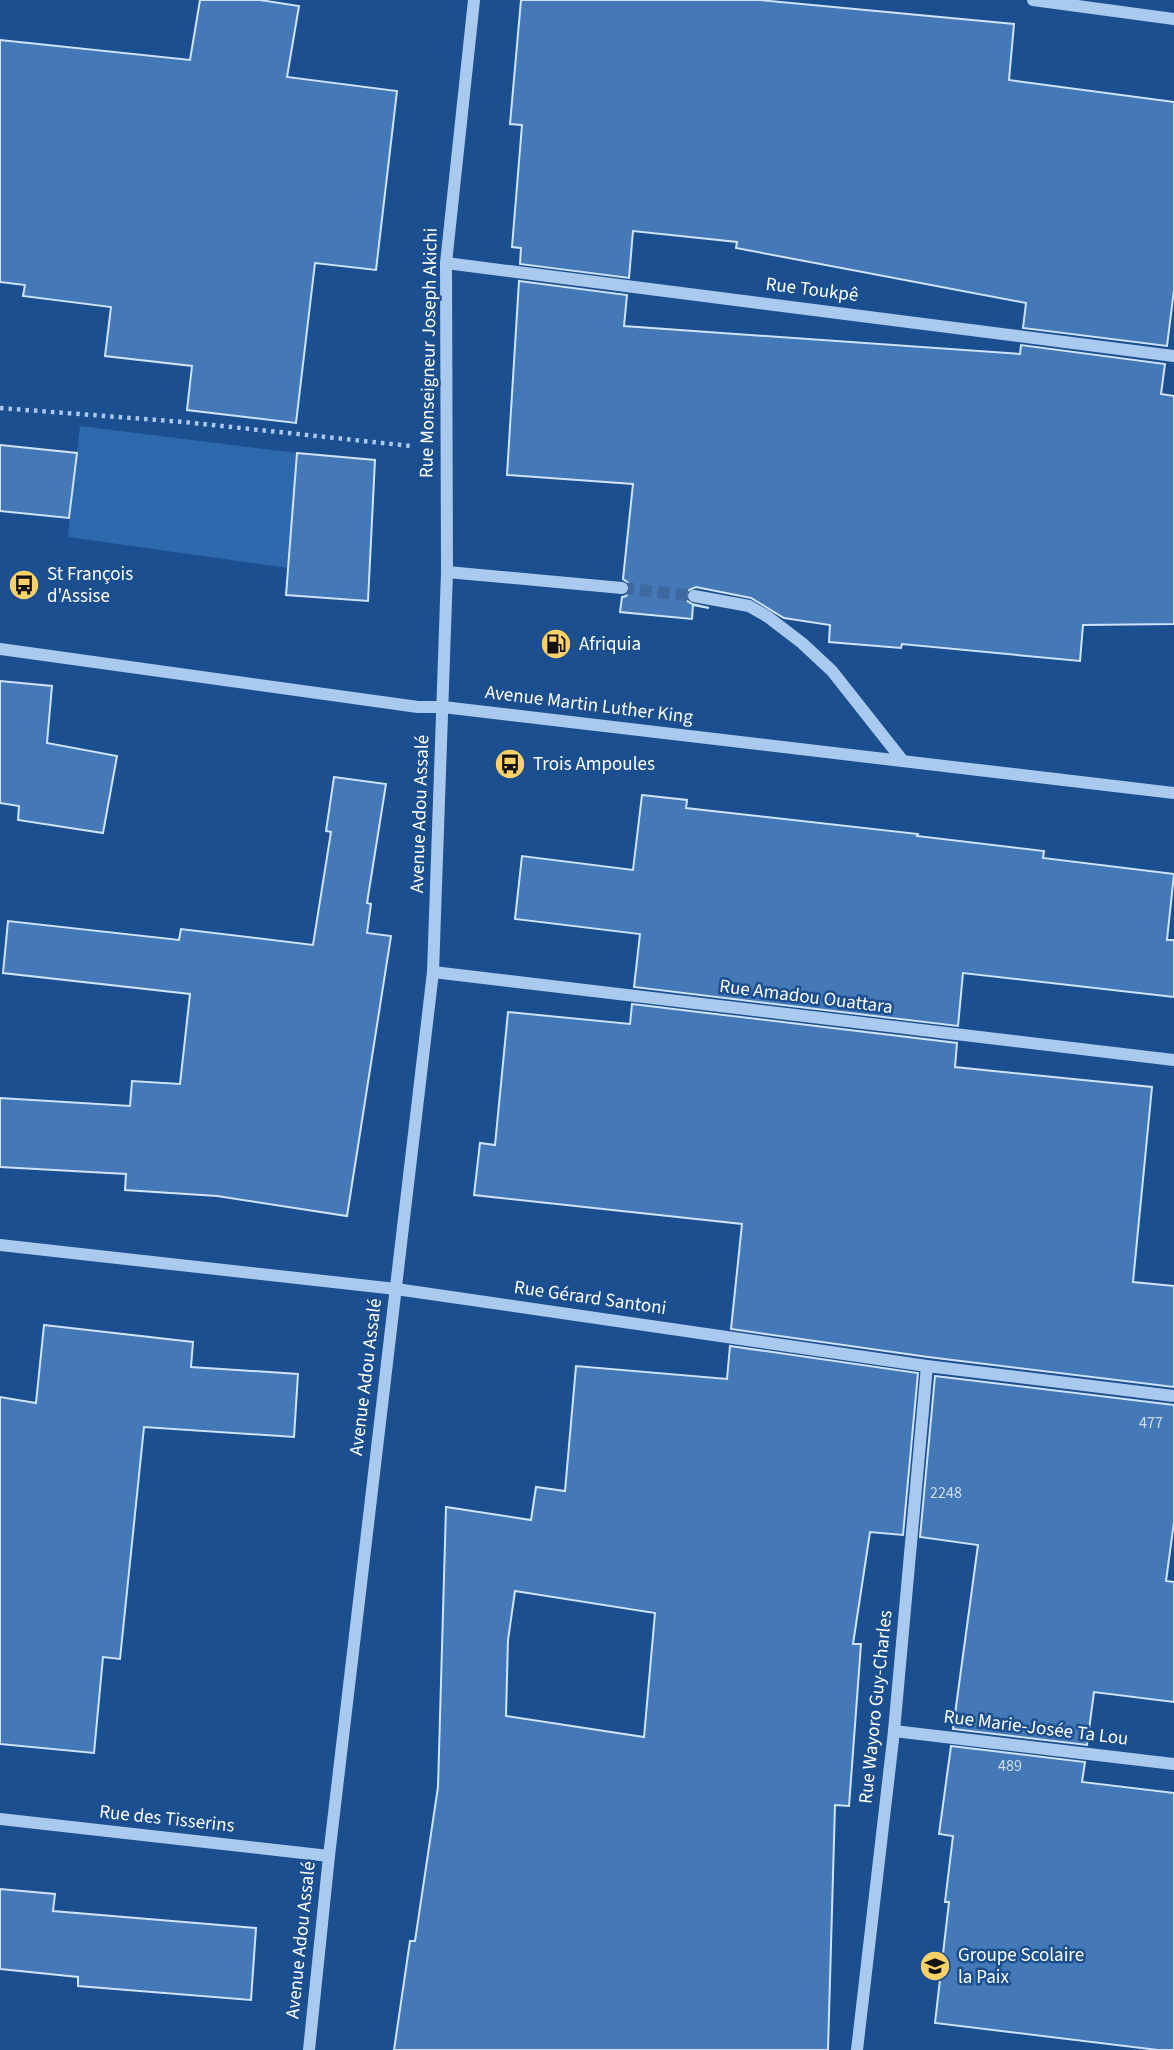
<svg xmlns="http://www.w3.org/2000/svg" width="1174" height="2050" font-family="'Source Sans 3',sans-serif">
<style>
.green{fill:#2e69ad}
.building{fill:#4478b7;stroke:#cfe3fa;stroke-width:2;fill-rule:evenodd}
.lines{fill:none;stroke-linecap:round;stroke-linejoin:round}
.minor-tunnel{stroke:#3d69a0;stroke-width:12;stroke-dasharray:12 6;stroke-linecap:butt}
.path{stroke:#a9c9ee;stroke-width:4.5;stroke-dasharray:3.5 5;stroke-linecap:butt}
.minor{stroke:#a9c9ee;stroke-width:12}
.labels{text-anchor:middle;dominant-baseline:central;stroke-width:5;stroke-linejoin:round;paint-order:stroke}
.number-label{font-size:16px;fill:#d0dded}
.street-label{font-size:19px;fill:#fff;stroke:#1b4f8f}
.poi-label{font-size:19px;fill:#fff;stroke:#1b4f8f;text-anchor:start}
</style>
<rect width="100%" height="100%" fill="#1b4f8f"/>
<!-- green -->
<path class="green" d="M80,426L297,453L288,568L68,537Z"/>
<!-- building -->
<g class="building">
<path d="M200,0H260L299,6L287,77L397,91L376,270L315,263L296,423L187,410L192,366L105,356L111,307L23,296L25,285L0,282V40L190,60Z"/>
<path d="M521,0H759L1014,24L1009,80L1174,102V290L1167,346L1023,328L1026,303L736,248L737,242L633,231L629,278L520,264L521,248L512,247L522,125L510,124Z"/>
<path d="M519,281L627,295L624,326L1020,354L1021,345L1165,364L1161,394L1174,396V624L1083,625L1080,661L902,644L901,648L829,642L830,625L784,618L751,598L696,587L687,591L686,600L692,604L709,608L693,605L692,619L620,612L622,597L626,596L631,589L630,584L623,579L633,484L507,475Z"/>
<path d="M0,445L77,453L69,518L0,511Z"/>
<path d="M297,453L375,460L368,601L286,595Z"/>
<path d="M0,681L52,686L47,743L117,756L103,833L18,820L19,806L0,803Z"/>
<path d="M334,777L386,784L367,903L371,904L367,933L391,936L347,1216L217,1196L125,1190L126,1174L0,1167V1098L130,1106L132,1081L180,1084L190,994L3,973L8,921L179,940L181,929L313,945L331,832L326,831Z"/>
<path d="M642,795L687,800L686,808L918,834L917,836L1044,851L1043,858L1174,874L1167,940H1174V997L963,973L958,1026L634,987L640,934L515,919L522,856L633,870Z"/>
<path d="M632,1004L957,1043L955,1067L1152,1087L1133,1282L1174,1286V1387L928,1357L731,1329L742,1224L474,1195L480,1143L495,1145L508,1012L630,1024Z"/>
<path d="M44,1325L193,1342L191,1367L298,1374L294,1437L144,1427L120,1659L103,1657L94,1753L0,1744V1397L36,1403Z"/>
<path d="M730,1346L918,1373L903,1535L870,1532L853,1644H861L849,1806L835,1805L828,2050H394L410,1941H415L438,1787L446,1507L531,1520L536,1487L565,1491L576,1366L727,1379ZM515,1591L655,1613L644,1737L506,1716L508,1640Z"/>
<path d="M935,1376L1174,1405V1522L1166,1581L1174,1582V1702L1094,1692L1087,1745L953,1729L978,1545L920,1537Z"/>
<path d="M951,1746L1085,1762L1082,1782L1174,1793V2050H1158L935,2023L949,1902H945L953,1836L939,1834Z"/>
<path d="M0,1889L55,1894L53,1911L256,1928L251,2000L78,1986V1977L0,1969Z"/>
</g>
<g class="lines">
<!-- minor-tunnel -->
<path class="minor-tunnel" d="M622,588L694,596"/>
<!-- path -->
<path class="path" d="M0,408L184,422L411,446"/>
<!-- minor -->
<g class="minor">
<path d="M1033,0L1174,19"/>
<path d="M446,263L1174,356"/>
<path d="M447,572L622,588"/>
<path d="M694,596L749,606L768,617L802,643L832,671L903,761"/>
<path d="M0,649L418,707H443L1174,793"/>
<path d="M433,972L1174,1060"/>
<path d="M0,1245L396,1289L927,1366L1174,1396"/>
<path d="M894,1731L1174,1764"/>
<path d="M0,1819L329,1856"/>
<path d="M309,2050L329,1856L433,972L447,572L446,263L474,0"/>
<path d="M857,2050L894,1731L927,1366"/>
</g>
</g>
<!-- icons -->
<defs>
<g id="bus-disc" transform="scale(1.575)"><circle r="9.5" fill="#ffd166" stroke="#1b4f8f"/><path d="M-5-6H5V4H4V6H2V4H-2V6H-4V4H-5ZM-3.5-4V0h7V-4ZM-3.5 1.2v1.5H-2V1.2ZM2 1.2v1.5H3.5V1.2Z" fill="#111"/></g>
<g id="fuel-disc" transform="scale(1.575)"><circle r="9.5" fill="#ffd166" stroke="#1b4f8f"/><path d="M-5.5-6h7V0h2V4h1.3V-2.5L3-4.5l.8-.8L6-3V5H2.5V1h-1V6h-7ZM-4.2-4.7v3.2H.2V-4.7Z" fill="#111"/></g>
<g id="school-disc" transform="scale(1.575)"><circle r="9.5" fill="#ffd166" stroke="#1b4f8f"/><path d="M0-5L7-2L0 1L-7-2ZM-4 1L0 2.5L4 1V4Q0 6-4 4Z" fill="#111"/></g>
</defs>
<g fill-rule="evenodd">
<use href="#bus-disc" x="24" y="585"/>
<use href="#fuel-disc" x="556" y="644"/>
<use href="#bus-disc" x="510" y="764"/>
<use href="#school-disc" x="935" y="1966"/>
</g>
<g class="labels">
<!-- number labels -->
<g class="number-label">
<text x="1151" y="1423">477</text>
<text x="946" y="1493">2248</text>
<text x="1010" y="1766">489</text>
</g>
<!-- street labels -->
<g class="street-label">
<text transform="translate(812 290) rotate(7)">Rue Toukpê</text>
<text transform="translate(429 353) rotate(-89)">Rue Monseigneur Joseph Akichi</text>
<text transform="translate(589 705) rotate(7)">Avenue Martin Luther King</text>
<text transform="translate(420 814) rotate(-88)">Avenue Adou Assalé</text>
<text transform="translate(806 997) rotate(7)">Rue Amadou Ouattara</text>
<text transform="translate(590 1298) rotate(8)">Rue Gérard Santoni</text>
<text transform="translate(366 1377) rotate(-83)">Avenue Adou Assalé</text>
<text transform="translate(876 1707) rotate(-84)">Rue Wayoro Guy-Charles</text>
<text transform="translate(1036 1728) rotate(7)">Rue Marie-Josée Ta Lou</text>
<text transform="translate(167 1819) rotate(6)">Rue des Tisserins</text>
<text transform="translate(301 1940) rotate(-84)">Avenue Adou Assalé</text>
</g>
<!-- poi labels -->
<g class="poi-label">
<text x="47" y="574">St François<tspan x="47" dy="22">d'Assise</tspan></text>
<text x="579" y="644">Afriquia</text>
<text x="533" y="764">Trois Ampoules</text>
<text x="958" y="1955">Groupe Scolaire<tspan x="958" dy="22">la Paix</tspan></text>
</g>
</g>
</svg>
